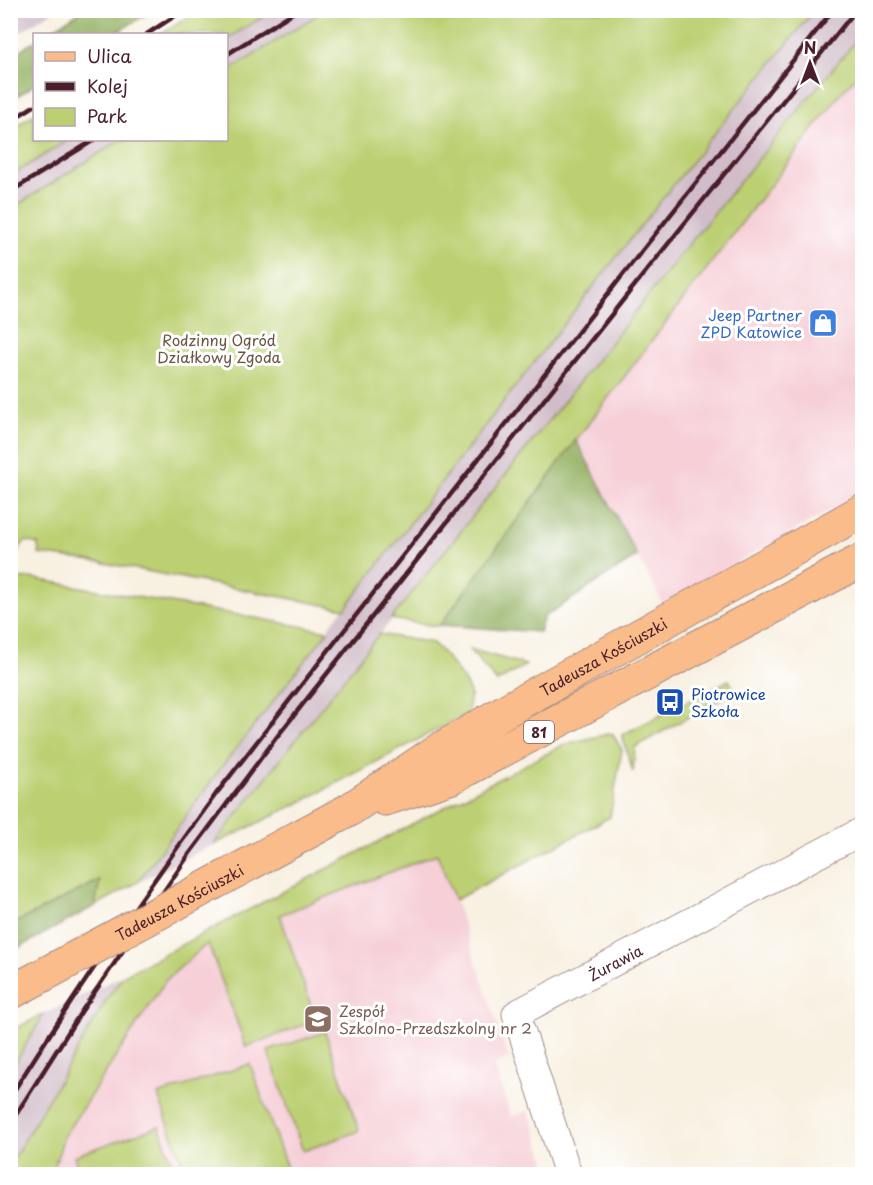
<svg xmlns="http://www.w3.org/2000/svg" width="873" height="1185" font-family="'Playpen Sans',sans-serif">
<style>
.built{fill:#f6cfd7}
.industrial{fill:#d1bdc9}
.green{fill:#bcd073;stroke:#83784f;stroke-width:1.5}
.forest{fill:#95b265;stroke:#706848;stroke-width:1.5}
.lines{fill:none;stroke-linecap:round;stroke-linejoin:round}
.street-casing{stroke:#a18886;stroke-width:29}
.primary-casing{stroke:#a18886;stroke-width:35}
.street{stroke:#fff;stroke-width:27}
.primary{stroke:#f9bc8a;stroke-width:33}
.rail{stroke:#4a1f2b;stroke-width:4.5}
.primary-bridge-casing{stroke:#a18886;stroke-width:35;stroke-linecap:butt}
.primary-bridge{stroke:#f9bc8a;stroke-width:33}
.labels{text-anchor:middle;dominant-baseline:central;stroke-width:6;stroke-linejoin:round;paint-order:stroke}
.shield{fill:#fff;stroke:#80626b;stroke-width:1.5}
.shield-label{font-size:14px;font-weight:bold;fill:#4a1f2b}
.shop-label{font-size:15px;fill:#366cbe;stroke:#fff;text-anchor:end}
.park-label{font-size:15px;fill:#6c5441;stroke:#fff}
.street-label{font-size:15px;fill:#4a1f2b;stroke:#fff}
.transit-label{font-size:15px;fill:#164399;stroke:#fff;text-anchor:start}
.education-label{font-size:15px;fill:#785e54;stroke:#fff;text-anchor:start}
</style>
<rect width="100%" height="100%" fill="#fff"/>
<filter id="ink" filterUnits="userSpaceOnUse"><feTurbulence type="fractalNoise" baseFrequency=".0167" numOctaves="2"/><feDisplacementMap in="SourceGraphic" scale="12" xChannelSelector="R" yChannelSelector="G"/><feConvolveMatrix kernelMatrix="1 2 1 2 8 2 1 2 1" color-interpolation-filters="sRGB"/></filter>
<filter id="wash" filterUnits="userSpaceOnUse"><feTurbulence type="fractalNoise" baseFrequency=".008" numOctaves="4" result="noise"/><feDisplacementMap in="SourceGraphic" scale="24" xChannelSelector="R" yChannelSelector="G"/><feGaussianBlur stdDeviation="1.35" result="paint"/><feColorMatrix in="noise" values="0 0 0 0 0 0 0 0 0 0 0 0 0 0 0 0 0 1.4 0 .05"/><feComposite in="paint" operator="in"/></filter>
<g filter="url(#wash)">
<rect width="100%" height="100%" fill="#f8f0e1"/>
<!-- built -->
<g class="built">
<path d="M862,71V493L663,604L576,440L841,93Z"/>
<path d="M437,853L455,900L509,1058L494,1064L511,1116L529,1111L550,1174H52L64,1136L166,980L209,943Z"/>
</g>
<!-- industrial -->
<g class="industrial">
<path d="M11,10H53V11L11,38Z"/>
<path d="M272,11H323L227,72L226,39Z"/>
<path d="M814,11H862V33L702,228L213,845L138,882L221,768L493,413L713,133Z"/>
<path d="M68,140H120L11,209L10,176Z"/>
<path d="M124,975L108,997L11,1163V1070L44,1014Z"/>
</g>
<!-- green -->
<g class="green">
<path d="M199,10H272V11L227,39L226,34H161Z"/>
<path d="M323,11H814C653,207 498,407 345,609L99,562L39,554L38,544L25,541L18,550L11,548V209L120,140H226L227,72Z"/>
<path d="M862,33V71L841,93L576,440L440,625L435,626L391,619L702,228Z"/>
<path d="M34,114V140H68L11,176V129Z"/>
<path d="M11,577L22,579L30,578L328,631L221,768L138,882L95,906L99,880L11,925Z"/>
<path d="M379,634L433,643C442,651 468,682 470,694C471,699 468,708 468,713L301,802L213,845Z"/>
<path d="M469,649L526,665L497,682Z"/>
<path d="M729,680L735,691L635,747L633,772L622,735Z"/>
<path d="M612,733L622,750L610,817L455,900L437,854L280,915L316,1020L246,1047L208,943L166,980L64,1136L52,1174H11V1163L108,997L124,975L565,744Z"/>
<path d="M44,1014L11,1070V1031Z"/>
<path d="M325,1032L359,1131L303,1151L268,1051Z"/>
<path d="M250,1064L289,1174H186L158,1095Z"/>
<path d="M159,1126L176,1174H80L74,1156Z"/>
</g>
<!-- forest -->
<g class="forest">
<path d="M81,11V10L152,11L114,34H45Z"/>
<path d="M34,41V85L11,100V57Z"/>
<path d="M576,440L637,556L544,617L539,632L440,625Z"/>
<path d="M100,880L95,906L11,952V925Z"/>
</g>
</g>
<g filter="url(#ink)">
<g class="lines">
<!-- street casing -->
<g class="street-casing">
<g id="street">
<path id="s1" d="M568,1174L516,1014L862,831"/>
</g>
</g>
<!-- primary casing -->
<g class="primary-casing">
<g id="primary">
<path d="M385,799L452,777L862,560"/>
<path id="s2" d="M349,810L437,751L505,711L862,511"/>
</g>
</g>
<!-- street -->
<use href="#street" class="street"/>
<!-- primary -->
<use href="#primary" class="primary"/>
<!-- rail -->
<g class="rail">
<path d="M147,34L184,10"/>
<path d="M226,55L297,10"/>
<path d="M10,121L34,106"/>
<path d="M10,192L94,140"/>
<path d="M10,1097C75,993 144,893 216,794L618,281L833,10"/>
<path d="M10,1124L81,1012L190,853L276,738L631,290L856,10"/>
</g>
<!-- primary-bridge casing -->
<g class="primary-bridge-casing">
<g id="primary-bridge">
<path id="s3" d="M10,993L349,810"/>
</g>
</g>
<!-- primary-bridge -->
<use href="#primary-bridge" class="primary-bridge"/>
</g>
</g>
<!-- icons -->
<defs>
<g id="shop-square" transform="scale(1.5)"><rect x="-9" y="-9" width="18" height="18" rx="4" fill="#3f7fe0" stroke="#fff"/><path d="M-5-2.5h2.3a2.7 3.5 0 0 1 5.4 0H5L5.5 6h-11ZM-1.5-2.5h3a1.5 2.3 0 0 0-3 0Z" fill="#fff"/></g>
<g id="bus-square" transform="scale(1.5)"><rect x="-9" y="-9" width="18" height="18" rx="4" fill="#1a4fb4" stroke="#fff"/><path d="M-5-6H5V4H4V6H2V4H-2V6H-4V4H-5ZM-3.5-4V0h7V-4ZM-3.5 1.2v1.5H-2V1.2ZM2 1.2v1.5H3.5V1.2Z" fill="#fff"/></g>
<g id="school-square" transform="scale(1.5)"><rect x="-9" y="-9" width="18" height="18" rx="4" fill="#8d6e63" stroke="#fff"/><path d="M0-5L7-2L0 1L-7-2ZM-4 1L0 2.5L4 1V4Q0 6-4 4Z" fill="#fff"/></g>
</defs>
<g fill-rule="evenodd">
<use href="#shop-square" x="823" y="323"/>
<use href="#bus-square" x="670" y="702"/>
<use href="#school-square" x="318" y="1019"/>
</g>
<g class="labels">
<!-- shield labels -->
<rect class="shield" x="524" y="721" width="30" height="22" rx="4.5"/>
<g class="shield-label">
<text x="539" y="732">81</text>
</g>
<!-- shop labels -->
<g class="shop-label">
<text x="802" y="314">Jeep Partner<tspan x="802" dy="17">ZPD Katowice</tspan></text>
</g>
<!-- park labels -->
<g class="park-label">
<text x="219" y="339">Rodzinny Ogród<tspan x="219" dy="17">Działkowy Zgoda</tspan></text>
</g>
<!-- street labels -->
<g class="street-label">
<text stroke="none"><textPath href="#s2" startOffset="297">Tadeusza Kościuszki</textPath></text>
<text stroke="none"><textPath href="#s3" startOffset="192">Tadeusza Kościuszki</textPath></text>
<text stroke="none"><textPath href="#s1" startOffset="280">Żurawia</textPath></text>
</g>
<!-- transit labels -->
<g class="transit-label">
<text x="691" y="693">Piotrowice<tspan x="691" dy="17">Szkoła</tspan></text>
</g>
<!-- education labels -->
<g class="education-label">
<text x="339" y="1010">Zespół<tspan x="339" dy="17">Szkolno-Przedszkolny nr 2</tspan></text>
</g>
</g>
<!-- margin -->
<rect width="873" height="1185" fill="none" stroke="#fff" stroke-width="36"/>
<!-- legend -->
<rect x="33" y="33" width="195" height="108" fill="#ffffff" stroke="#b7a5aa" stroke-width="1.5"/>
<rect x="45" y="52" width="30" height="9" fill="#f9bc8a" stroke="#b7a5aa" stroke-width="1.5"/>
<text x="87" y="63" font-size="18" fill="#4a1f2b">Ulica</text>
<rect x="45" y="82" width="30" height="9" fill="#4a1f2b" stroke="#b7a5aa" stroke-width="1.5"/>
<text x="87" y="93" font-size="18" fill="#4a1f2b">Kolej</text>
<rect x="45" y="108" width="30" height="18" fill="#bcd073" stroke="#b7a5aa" stroke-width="1.5"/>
<text x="87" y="123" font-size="18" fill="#4a1f2b">Park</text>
<!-- north arrow -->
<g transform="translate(810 63)" stroke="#ffffff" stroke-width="4.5" paint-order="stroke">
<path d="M0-4.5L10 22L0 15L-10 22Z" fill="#4a1f2b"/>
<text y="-9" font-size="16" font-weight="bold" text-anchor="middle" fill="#4a1f2b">N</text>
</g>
</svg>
